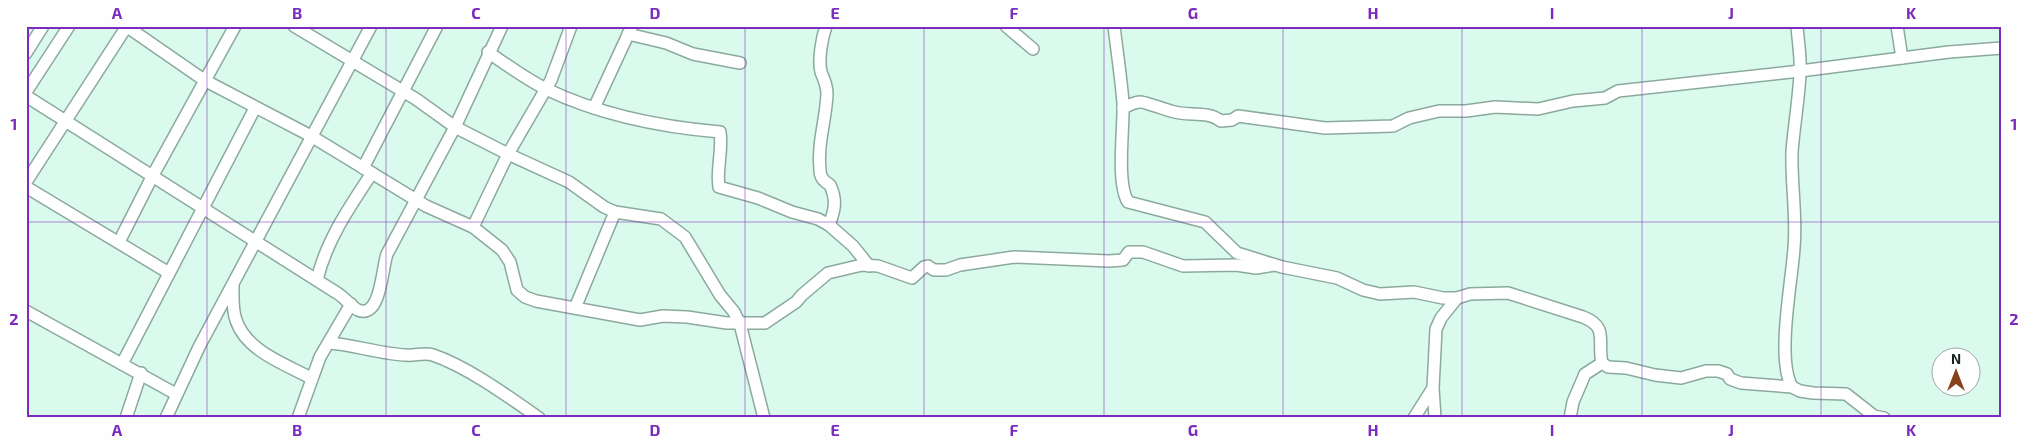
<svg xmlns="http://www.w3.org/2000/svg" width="2028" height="444" font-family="'Exo 2',sans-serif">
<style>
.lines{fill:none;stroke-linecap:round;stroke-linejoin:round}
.minor-casing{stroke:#8baa9d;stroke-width:14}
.minor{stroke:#fff;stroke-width:11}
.grid{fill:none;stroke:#7b2cbf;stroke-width:1;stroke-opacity:0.55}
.neatline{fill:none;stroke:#7b2cbf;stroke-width:2}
.grid-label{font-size:16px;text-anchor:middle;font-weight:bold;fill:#7b2cbf}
</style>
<rect width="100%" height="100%" fill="#d9faec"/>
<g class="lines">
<!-- minor casing -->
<g class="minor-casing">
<g id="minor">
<path d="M126,26L204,80L311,136L426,206L473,227L502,250L510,262L517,290L525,297L536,301L640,320L663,316L687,317L727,323H765L796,302L802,295L828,273L862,265L878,266L912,278L924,267L928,266L934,270H946L960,265L1014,257L1109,261L1123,260L1129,252H1143L1183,266L1236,265L1256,268L1275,265"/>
<path d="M294,26L416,99L455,127L508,154L569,182L604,207L615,212L661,219L685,237L720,295L734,312L740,324L764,418"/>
<path d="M826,26C822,38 818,59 821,72C824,80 827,85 827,94C826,120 817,144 820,170C820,178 824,181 830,185C837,200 835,210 829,225"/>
<path d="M1006,26L1033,49"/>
<path d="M1114,26C1117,52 1121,77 1123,103C1124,128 1116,183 1128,202L1205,222L1237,253L1282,267L1337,278L1363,290L1380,294L1414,292L1443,298H1457L1470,294L1508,293L1583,317C1609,327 1597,341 1602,363L1608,367L1626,368L1655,375L1681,378L1706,371H1718L1727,374L1730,379L1741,383L1792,387L1800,391L1813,393L1846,394L1874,416L1884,418"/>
<path d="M1897,26L1902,58"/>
<path d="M628,34L666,43L693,54L740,63"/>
<path d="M488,52C507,65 526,79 546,89C600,115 661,127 720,132C723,151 716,169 719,187L758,198L792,212L818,219L829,225L853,246L869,266"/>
<path d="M26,53L43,26"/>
<path d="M26,92L69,26"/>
<path d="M26,96L337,293C344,297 353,308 358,310C381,320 382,267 387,254L455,127L502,26"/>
<path d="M594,108L632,26"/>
<path d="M1123,108C1129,105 1134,102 1141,102C1144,102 1167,110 1171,111C1188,117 1206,110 1221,121L1232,120L1238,116L1325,128L1393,126L1409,118L1439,111H1466L1495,107L1538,109L1573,101L1605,98L1618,91L1800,71L1949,52L2002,48"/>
<path d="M363,168L437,26"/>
<path d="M26,182L127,26"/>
<path d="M26,187L169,273"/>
<path d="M473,227L508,154L551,80L571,26"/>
<path d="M119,242L153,175L235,26"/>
<path d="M317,280C326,241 350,206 372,173"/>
<path d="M233,285C233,297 232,309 236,320C246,351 285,364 311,378"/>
<path d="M575,308L615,212"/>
<path d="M26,311L176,394"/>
<path d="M330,343C355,345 380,354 406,355C415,356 424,352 433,355C468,367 509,397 539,418"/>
<path d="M122,364L255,108"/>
<path d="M1792,387C1776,359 1792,281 1794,248C1797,217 1791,184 1792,152C1794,125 1799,99 1800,72C1801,57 1798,41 1797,26"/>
<path d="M126,418L141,373"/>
<path d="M166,418L199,347L371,26"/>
<path d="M298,418L320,357L351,304"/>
<path d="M1414,418L1433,388"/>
<path d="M1435,418L1433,388L1436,329L1441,318L1457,298"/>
<path d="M1570,418L1573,402L1585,374L1602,363"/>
</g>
</g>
<!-- minor -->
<use href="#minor" class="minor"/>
</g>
<!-- grid -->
<path class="grid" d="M207,26V418M386,26V418M566,26V418M745,26V418M924,26V418M1104,26V418M1283,26V418M1462,26V418M1642,26V418M1821,26V418M26,222H2002"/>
<!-- border -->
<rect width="2028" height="444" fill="none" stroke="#fefefe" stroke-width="55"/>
<!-- north arrow -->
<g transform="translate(1956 372)"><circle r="24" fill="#fefefe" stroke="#a0a6a4"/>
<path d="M0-4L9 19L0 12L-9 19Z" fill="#88421b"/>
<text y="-8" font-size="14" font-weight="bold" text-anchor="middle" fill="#14211c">N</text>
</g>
<rect x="28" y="28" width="1972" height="388" class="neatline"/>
<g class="grid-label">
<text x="117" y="19">A</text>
<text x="297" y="19">B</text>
<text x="476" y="19">C</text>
<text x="655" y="19">D</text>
<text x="835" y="19">E</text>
<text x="1014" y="19">F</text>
<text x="1193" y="19">G</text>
<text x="1373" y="19">H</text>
<text x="1552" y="19">I</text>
<text x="1731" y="19">J</text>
<text x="1911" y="19">K</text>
<text x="14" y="130">1</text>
<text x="2014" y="130">1</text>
<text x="14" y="325">2</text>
<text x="2014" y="325">2</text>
<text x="117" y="436">A</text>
<text x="297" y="436">B</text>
<text x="476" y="436">C</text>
<text x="655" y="436">D</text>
<text x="835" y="436">E</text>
<text x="1014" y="436">F</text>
<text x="1193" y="436">G</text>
<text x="1373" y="436">H</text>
<text x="1552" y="436">I</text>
<text x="1731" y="436">J</text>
<text x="1911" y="436">K</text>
</g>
</svg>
